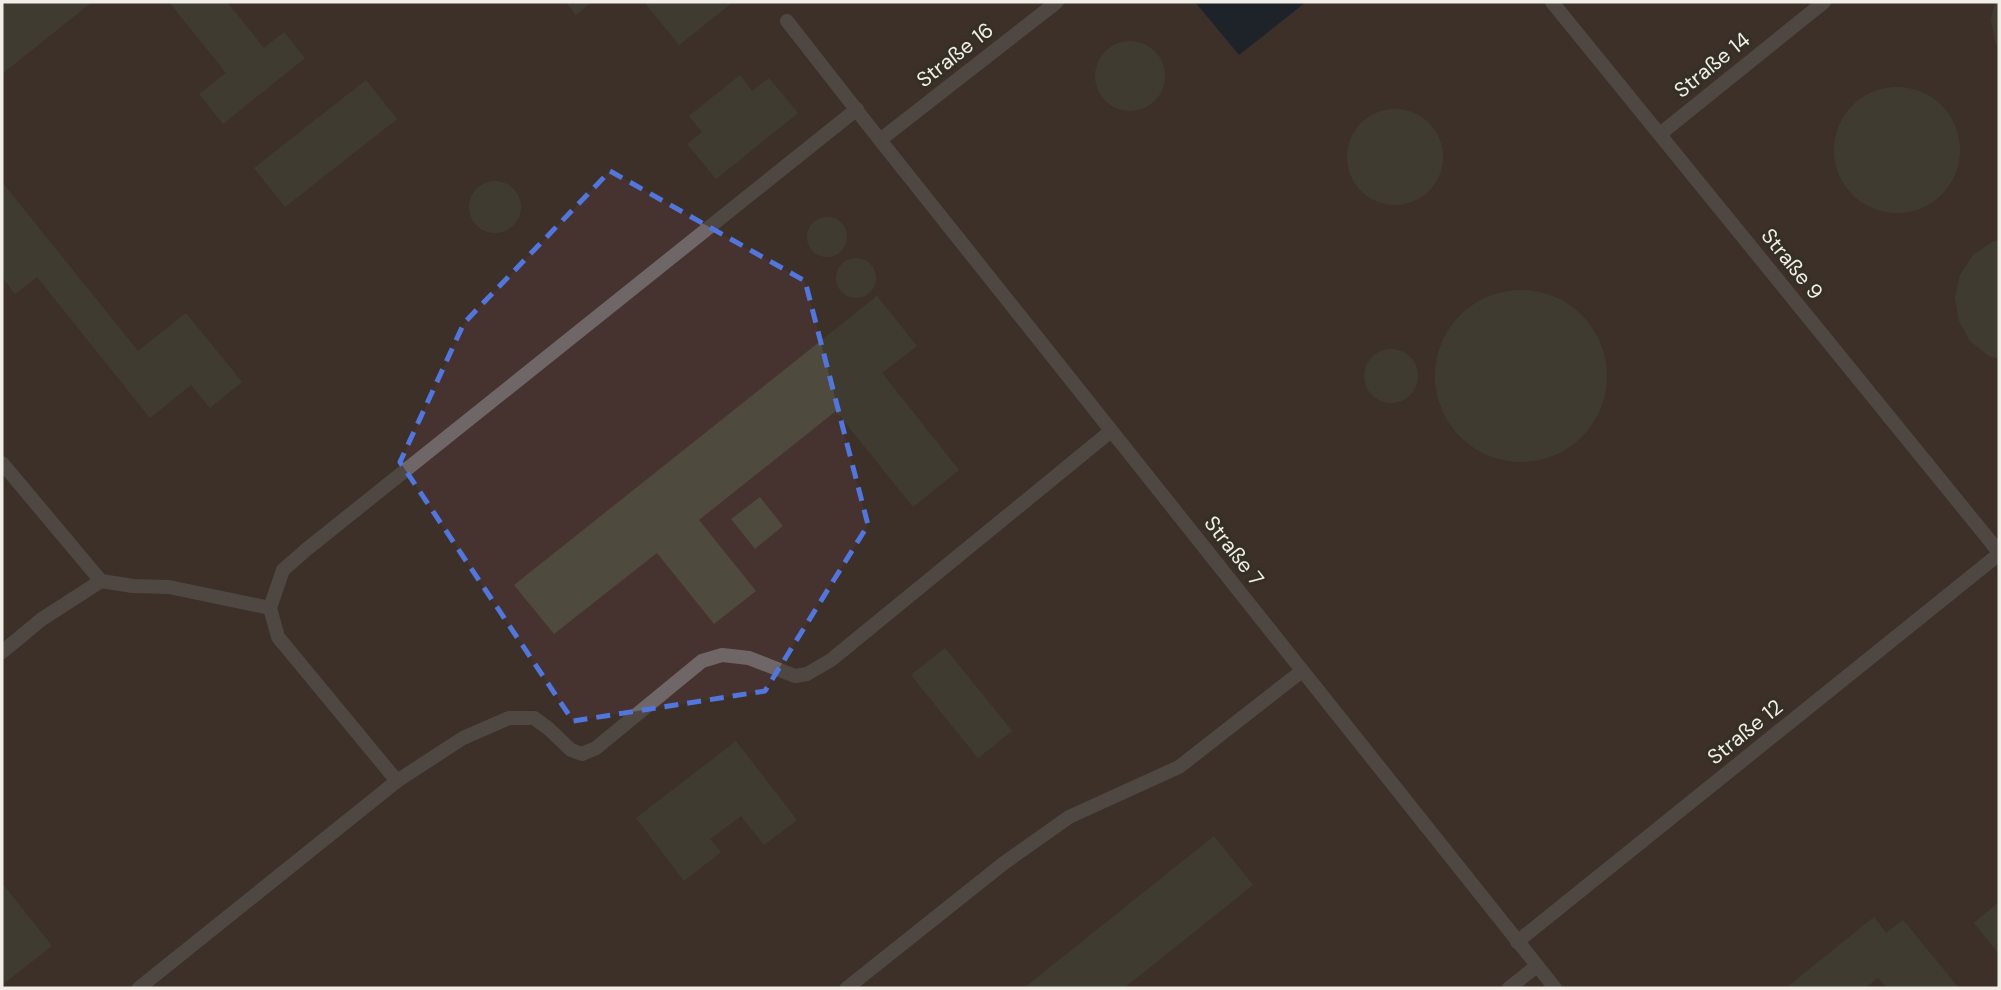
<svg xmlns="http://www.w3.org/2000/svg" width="2001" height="990" font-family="'DM Sans',sans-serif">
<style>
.industrial{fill:#46322f}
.water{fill:#041431}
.building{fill:#4f4a3e}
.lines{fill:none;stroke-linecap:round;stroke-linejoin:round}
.lane{stroke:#6f6767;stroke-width:14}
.marked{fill:none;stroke:#5276dc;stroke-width:5;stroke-dasharray:14 9;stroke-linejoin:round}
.labels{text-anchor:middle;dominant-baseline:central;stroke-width:6;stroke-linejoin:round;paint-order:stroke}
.street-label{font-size:21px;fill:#f1eee7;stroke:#353025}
</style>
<rect width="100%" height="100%" fill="#353025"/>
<!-- industrial -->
<rect class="industrial" x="2" y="2" width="1997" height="986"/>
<!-- water -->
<path class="water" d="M1195,2H1306L1239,55Z"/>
<!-- building -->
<g class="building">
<path d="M2,2H92L2,74Z"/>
<path d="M169,2H227L264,48L284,32L305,58L223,124L199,94L226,73Z"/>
<path d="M566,2H592L576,15Z"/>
<path d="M644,2H733L679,45Z"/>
<path d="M1995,2H1999V50L1995,42L1991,19Z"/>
<circle cx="1130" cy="76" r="35"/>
<path d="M740,75L752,91L769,78L798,113L716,179L687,144L702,132L689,116Z"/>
<path d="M366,80L397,119L285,207L254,168Z"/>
<circle cx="1897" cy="150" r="63"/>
<circle cx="1395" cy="157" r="48"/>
<circle cx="495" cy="207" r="26"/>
<path d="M2,182L138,351L186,313L242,382L210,408L191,385L150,418L37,277L15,294L2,277Z"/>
<circle cx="827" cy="237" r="20"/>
<path d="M1999,240V359L1989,356L1970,341L1959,321L1955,298L1960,275L1973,255L1992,242Z"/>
<circle cx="856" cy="278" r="20"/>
<circle cx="1521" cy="376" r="86"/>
<path d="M877,296L917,346L882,373L959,470L913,507L836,411L699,520L756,591L714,624L657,553L554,634L514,585Z"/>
<circle cx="1391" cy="376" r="27"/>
<path d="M760,497L783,526L755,549L731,519Z"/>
<path d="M945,648L1012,731L978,758L911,675Z"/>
<path d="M736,741L797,820L764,845L741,816L710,839L721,852L684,881L636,818Z"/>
<path d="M1214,836L1253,885L1124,988H1024Z"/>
<path d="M2,883L52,946L2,985Z"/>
<path d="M1999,902V954L1974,923Z"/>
<path d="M1874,917L1886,933L1903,920L1959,988H1887L1878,978L1865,988H1786Z"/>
</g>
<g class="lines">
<!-- lane -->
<g class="lane">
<path d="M1552,2L1999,552"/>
<path d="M787,21L880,140L1555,988"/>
<path d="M1660,134L1824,2"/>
<path d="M880,140L1057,2"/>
<path d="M2,463L101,581"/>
<path d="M2,652L42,619L101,581L133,586L169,587L270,608"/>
<path d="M397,781L278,637L270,608L283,570L307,549L857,109"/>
<path d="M1517,942L1999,554"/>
<path d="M139,988L397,781L463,738L509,718H534L549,729L571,750L582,754L596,748L702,661L722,655L749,658L795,676L807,674L831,660L1111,431"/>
<path d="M847,988L1004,863L1069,817L1179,767L1302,671"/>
<path d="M1509,988L1537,966"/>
</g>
</g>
<!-- marked area -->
<path d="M0 0H2001V990H0ZM610,171L805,281L868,525L765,691L573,721L400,462L464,323Z" fill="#353025" fill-opacity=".55" fill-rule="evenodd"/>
<path class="marked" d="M610,171L805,281L868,525L765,691L573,721L400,462L464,323Z"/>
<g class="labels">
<!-- street labels -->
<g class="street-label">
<text transform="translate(955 55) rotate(-38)">Straße 16</text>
<text transform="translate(1712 65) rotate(-39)">Straße 14</text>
<text transform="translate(1792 264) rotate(51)">Straße 9</text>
<text transform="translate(1234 551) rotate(52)">Straße 7</text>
<text transform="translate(1745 732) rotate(-39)">Straße 12</text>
</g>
</g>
<!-- border -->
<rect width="2001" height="990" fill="none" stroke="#f1eee7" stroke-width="7"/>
</svg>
